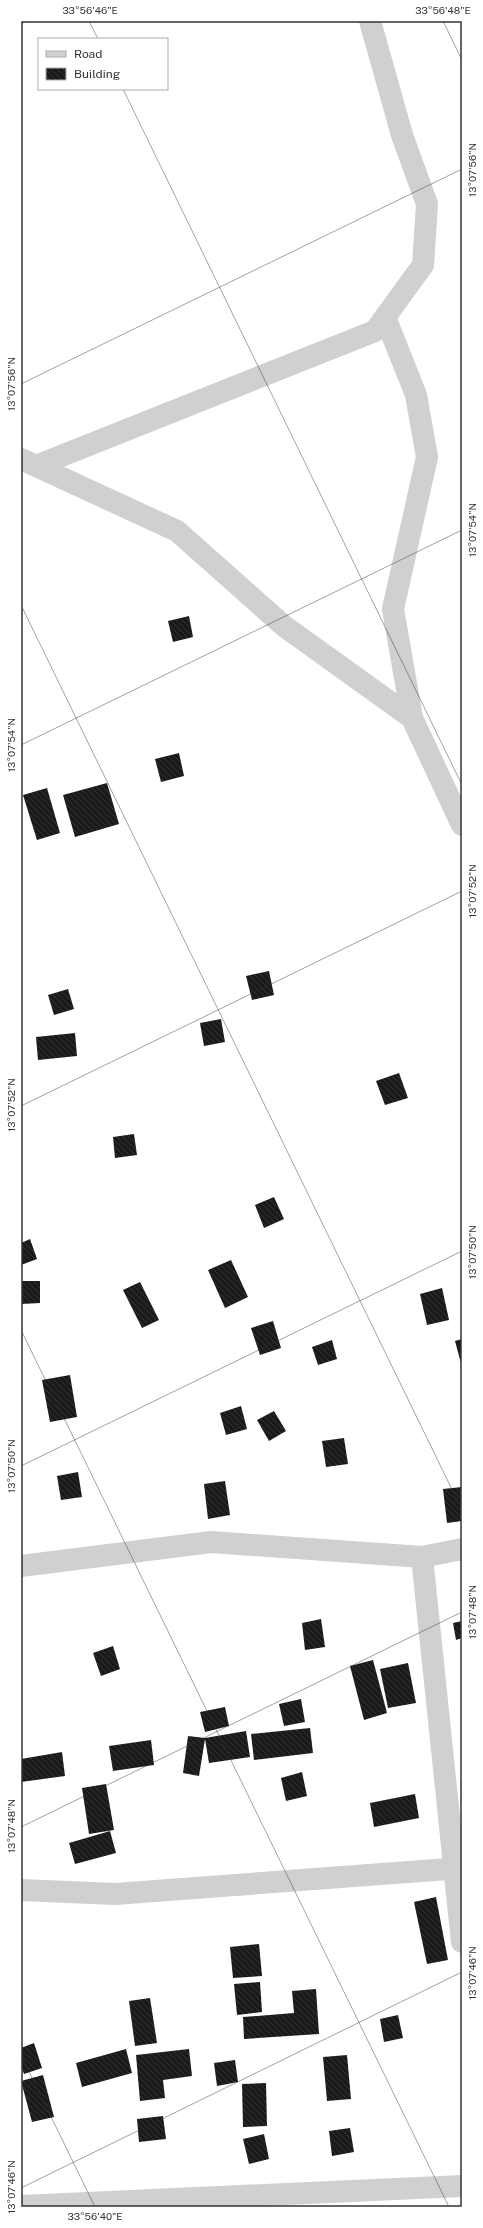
<svg xmlns="http://www.w3.org/2000/svg" width="483" height="2228" font-family="'Public Sans',sans-serif">
<style>
.building{fill:url(#building-back-hatch)}
.lines{fill:none;stroke-linecap:round;stroke-linejoin:round}
.street{stroke:#d0d0d0;stroke-width:22}
.ticks{fill:none;stroke:#333;stroke-width:1;stroke-opacity:0.45}
.neatline{fill:none;stroke:#333;stroke-width:1.5}
.ticks-label{font-size:10px;text-anchor:middle;fill:#333}
</style>
<defs>
<pattern id="building-back-hatch" width="6" height="6" patternUnits="userSpaceOnUse"><rect width="6" height="6" fill="#1a1a1a"/><path d="M-1 5l2 2M0 0l6 6M5-1l2 2" fill="none" stroke="#333"/></pattern>
</defs>
<rect width="100%" height="100%" fill="#fff"/>
<!-- building -->
<g class="building">
<path d="M189,616L193,637L173,642L168,621Z"/>
<path d="M179,753L184,776L161,782L155,759Z"/>
<path d="M107,783L119,824L75,837L63,795Z"/>
<path d="M47,788L60,833L37,840L23,795Z"/>
<path d="M269,971L274,995L252,1000L246,976Z"/>
<path d="M68,989L74,1009L54,1015L48,995Z"/>
<path d="M221,1019L225,1042L204,1046L200,1023Z"/>
<path d="M75,1033L77,1056L38,1060L36,1037Z"/>
<path d="M399,1073L408,1098L385,1105L376,1081Z"/>
<path d="M134,1134L137,1155L115,1158L113,1137Z"/>
<path d="M274,1197L284,1219L264,1228L255,1205Z"/>
<path d="M30,1239L37,1259L21,1265V1243Z"/>
<path d="M231,1260L248,1297L225,1308L208,1270Z"/>
<path d="M21,1281H40V1303L21,1304Z"/>
<path d="M140,1282L159,1320L142,1328L123,1290Z"/>
<path d="M442,1288L449,1320L427,1325L420,1294Z"/>
<path d="M273,1321L281,1348L260,1355L251,1328Z"/>
<path d="M462,1339V1367L455,1341Z"/>
<path d="M332,1340L337,1359L318,1365L312,1347Z"/>
<path d="M70,1375L77,1417L50,1422L42,1380Z"/>
<path d="M241,1406L247,1429L226,1435L220,1413Z"/>
<path d="M274,1411L286,1431L269,1441L257,1420Z"/>
<path d="M344,1438L348,1464L326,1467L322,1441Z"/>
<path d="M78,1472L82,1497L61,1500L57,1476Z"/>
<path d="M225,1481L230,1515L208,1519L204,1484Z"/>
<path d="M462,1487V1521L447,1523L443,1489Z"/>
<path d="M321,1619L325,1647L305,1650L302,1623Z"/>
<path d="M462,1621V1638L456,1640L453,1623Z"/>
<path d="M113,1646L120,1669L101,1676L93,1653Z"/>
<path d="M373,1660L387,1713L364,1720L350,1666Z"/>
<path d="M408,1663L416,1703L388,1708L380,1669Z"/>
<path d="M301,1699L305,1722L284,1726L279,1704Z"/>
<path d="M225,1707L229,1726L205,1732L200,1712Z"/>
<path d="M310,1728L313,1753L254,1760L251,1734Z"/>
<path d="M246,1731L250,1757L209,1763L205,1739L199,1776L183,1773L188,1736L205,1738Z"/>
<path d="M151,1740L154,1765L113,1771L109,1746Z"/>
<path d="M62,1752L65,1776L21,1782V1759Z"/>
<path d="M302,1772L307,1796L286,1801L281,1778Z"/>
<path d="M106,1784L114,1830L89,1834L82,1788Z"/>
<path d="M415,1794L419,1818L374,1827L370,1803Z"/>
<path d="M110,1831L116,1853L75,1864L69,1843Z"/>
<path d="M436,1897L448,1960L427,1964L414,1902Z"/>
<path d="M259,1944L262,1976L233,1978L230,1947Z"/>
<path d="M260,1982L262,2012L237,2015L234,1984Z"/>
<path d="M316,1989L319,2034L244,2039L243,2017L294,2013L292,1991Z"/>
<path d="M150,1998L157,2043L135,2046L129,2001Z"/>
<path d="M398,2015L403,2038L384,2042L380,2019Z"/>
<path d="M34,2043L42,2068L24,2074L21,2066V2048Z"/>
<path d="M126,2049L132,2073L82,2087L76,2063Z"/>
<path d="M189,2049L192,2076L163,2080L165,2098L140,2101L136,2055Z"/>
<path d="M347,2055L351,2099L327,2101L323,2057Z"/>
<path d="M235,2060L238,2082L217,2086L214,2063Z"/>
<path d="M43,2075L54,2117L32,2122L21,2081Z"/>
<path d="M266,2083L267,2126L243,2127L242,2084Z"/>
<path d="M163,2116L166,2139L139,2142L137,2119Z"/>
<path d="M350,2128L354,2152L332,2156L329,2131Z"/>
<path d="M264,2134L269,2159L249,2164L243,2139Z"/>
</g>
<g class="lines">
<!-- street -->
<g class="street">
<path d="M385,317L416,395L427,457L393,609L412,718"/>
<path d="M21,459L177,531L284,626L412,718L462,825"/>
<path d="M36,466L375,331L423,265L427,204L402,135L370,21"/>
<path d="M422,1557L462,1942"/>
<path d="M21,1566L211,1542L422,1557L462,1549"/>
<path d="M21,1890L115,1894L462,1868"/>
<path d="M21,2206L462,2186"/>
</g>
</g>
<!-- ticks -->
<path class="ticks" d="M89,21L98,39M443,21L462,60M21,24L27,21M123,89L462,785M21,384L462,169M21,605L462,1510M21,745L462,530M21,1106L462,891M21,1330L449,2207M21,1466L462,1251M21,1827L462,1612M21,2055L95,2207M21,2188L462,1972"/>
<!-- border -->
<rect width="483" height="2228" fill="none" stroke="#ffffff" stroke-width="44"/>
<!-- legend -->
<rect x="38" y="38" width="130" height="52" fill="#ffffff" stroke="#adadad"/>
<rect x="46" y="51" width="20" height="6" fill="#d0d0d0" stroke="#adadad"/>
<text x="74" y="58" font-size="12" fill="#333333">Road</text>
<rect x="46" y="68" width="20" height="12" fill="url(#building-back-hatch)" stroke="#adadad"/>
<text x="74" y="78" font-size="12" fill="#333333">Building</text>
<rect x="22" y="22" width="439" height="2184" class="neatline"/>
<g class="ticks-label">
<text x="90" y="14">33°56'46"E</text>
<text x="443" y="14">33°56'48"E</text>
<text transform="translate(472 170) rotate(-90)" y="4">13°07'56"N</text>
<text transform="translate(11 384) rotate(-90)" y="4">13°07'56"N</text>
<text transform="translate(472 530) rotate(-90)" y="4">13°07'54"N</text>
<text transform="translate(11 745) rotate(-90)" y="4">13°07'54"N</text>
<text transform="translate(472 891) rotate(-90)" y="4">13°07'52"N</text>
<text transform="translate(11 1105) rotate(-90)" y="4">13°07'52"N</text>
<text transform="translate(472 1252) rotate(-90)" y="4">13°07'50"N</text>
<text transform="translate(11 1466) rotate(-90)" y="4">13°07'50"N</text>
<text transform="translate(472 1612) rotate(-90)" y="4">13°07'48"N</text>
<text transform="translate(11 1826) rotate(-90)" y="4">13°07'48"N</text>
<text transform="translate(472 1973) rotate(-90)" y="4">13°07'46"N</text>
<text transform="translate(11 2187) rotate(-90)" y="4">13°07'46"N</text>
<text x="95" y="2220">33°56'40"E</text>
</g>
</svg>
